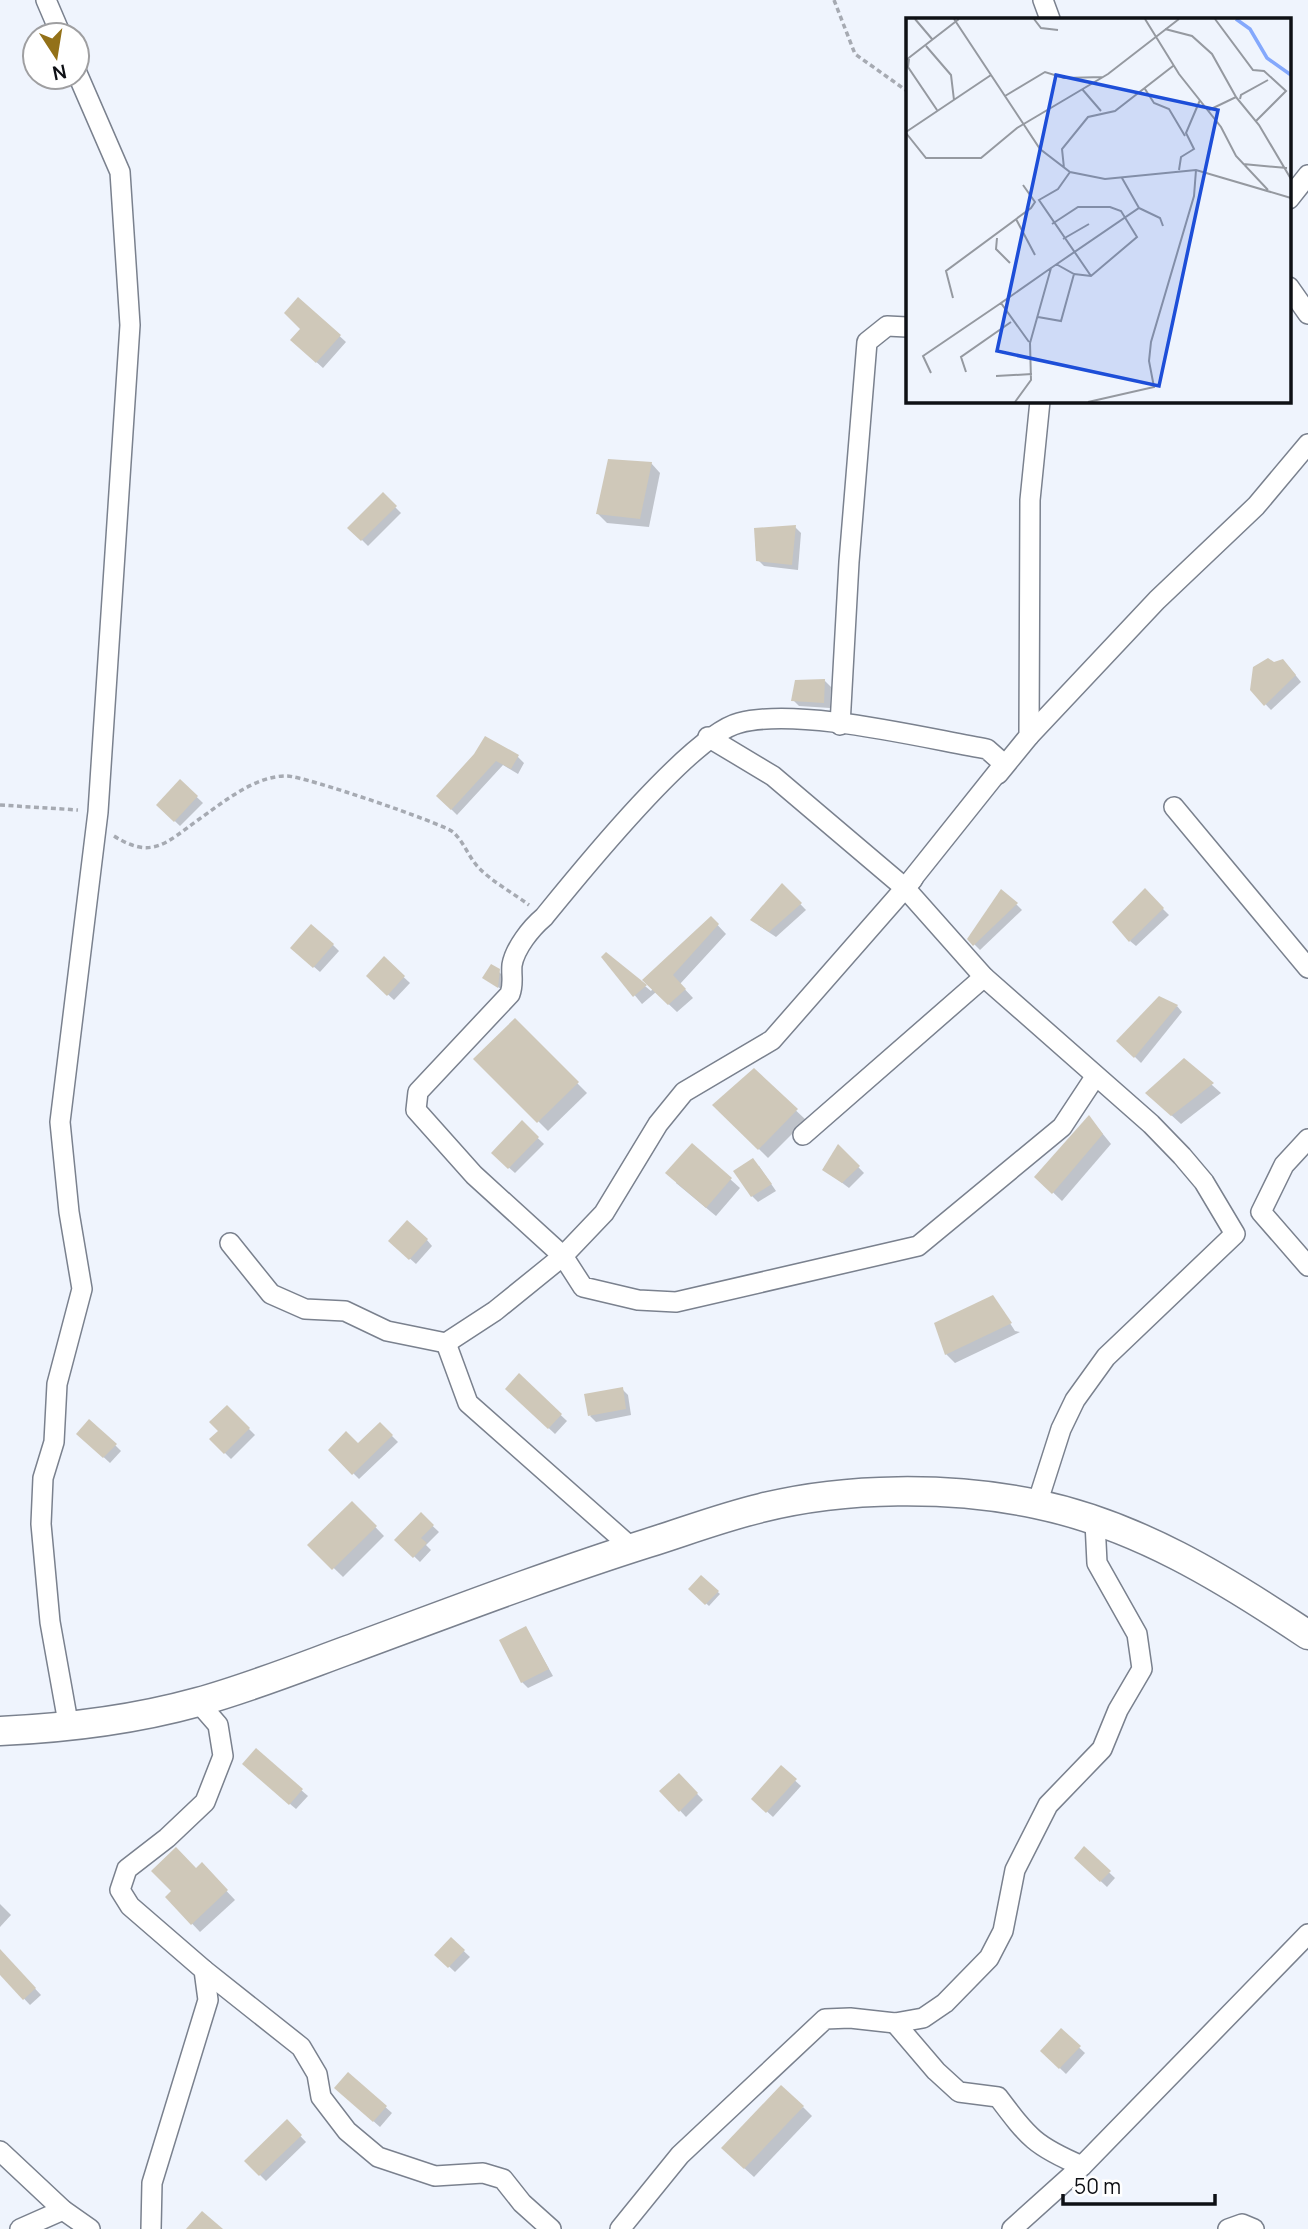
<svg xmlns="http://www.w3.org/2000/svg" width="1308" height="2229" font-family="Manrope,sans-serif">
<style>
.shadow{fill:#0003}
.building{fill:#cfc8b9}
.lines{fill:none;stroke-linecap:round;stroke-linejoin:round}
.street-casing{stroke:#7a818e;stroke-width:22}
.secondary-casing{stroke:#7a818e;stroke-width:31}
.path{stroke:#a6aab2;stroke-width:3.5;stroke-dasharray:5 3.5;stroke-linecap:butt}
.street{stroke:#fff;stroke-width:19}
.secondary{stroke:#fff;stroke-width:28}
.inset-river{fill:none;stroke:#84a8fc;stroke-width:3.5}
.inset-road{fill:none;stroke:#9599a0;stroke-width:2}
.view{fill:#1d4ed8;fill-opacity:0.15;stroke:#1d4ed8;stroke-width:3.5}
.inset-edge{fill:none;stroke:#0e1015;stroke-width:3.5}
</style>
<rect width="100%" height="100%" fill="#eff4fd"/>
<!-- shadow -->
<g class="shadow">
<path d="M299,299L346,342L323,368L292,340L303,329Z"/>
<path d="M651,463L660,473L649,527L607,523L598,514Z"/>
<path d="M383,495L401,513L368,546L350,528Z"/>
<path d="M795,527L801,533L798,570L764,566L758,560Z"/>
<path d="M1274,664L1289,667L1301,682L1271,710L1251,689Z"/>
<path d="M825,681L831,687L830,708L799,706L793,700Z"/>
<path d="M476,756L518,757L524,763L518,774L503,765L457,815L438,796Z"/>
<path d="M180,781L203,803L180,826L158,805Z"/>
<path d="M782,885L806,910L776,937L758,925Z"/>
<path d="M1145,891L1169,915L1136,946L1130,941Z"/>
<path d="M1016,904L1022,910L980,950L969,939Z"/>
<path d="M711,918L726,934L680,984L693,998L677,1012L656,992L642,1004L603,957L606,954L651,991Z"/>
<path d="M333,945L339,951L320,972L298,953Z"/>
<path d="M384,959L410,983L394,1000L368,976Z"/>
<path d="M498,971L501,974V989L487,980Z"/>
<path d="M1177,1006L1182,1012L1141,1063L1119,1041Z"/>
<path d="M515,1021L587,1093L548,1131L476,1059Z"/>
<path d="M1184,1060L1221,1093L1181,1124L1157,1102Z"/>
<path d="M754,1071L806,1120L768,1158L714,1105Z"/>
<path d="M1089,1117L1111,1144L1062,1201L1037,1177Z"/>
<path d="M522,1123L544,1144L515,1173L493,1153Z"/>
<path d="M692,1145L740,1188L716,1216L676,1183Z"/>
<path d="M838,1146L864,1173L849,1188L825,1170Z"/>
<path d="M759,1166L776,1191L758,1202L752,1196Z"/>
<path d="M427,1240L432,1246L416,1264L390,1241Z"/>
<path d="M993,1297L1015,1331L1020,1332L955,1363L946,1354Z"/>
<path d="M519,1376L567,1421L555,1434L507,1389Z"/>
<path d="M622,1389L628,1395L631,1415L596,1422L590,1416Z"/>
<path d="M227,1407L255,1435L231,1459L211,1439L220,1431Z"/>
<path d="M380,1424L398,1442L359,1479L330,1450L358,1445Z"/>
<path d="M84,1439L115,1445L121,1451L110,1463Z"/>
<path d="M352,1503L384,1536L343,1577L310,1545Z"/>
<path d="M421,1515L439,1532L426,1545L431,1550L420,1562L397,1540Z"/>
<path d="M701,1577L720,1594L709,1606L690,1589Z"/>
<path d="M526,1628L553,1676L528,1688L522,1682Z"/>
<path d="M256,1751L308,1796L296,1809L250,1770Z"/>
<path d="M781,1768L801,1786L773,1817L753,1799Z"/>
<path d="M679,1775L703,1800L686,1817L662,1791Z"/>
<path d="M1084,1849L1115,1878L1107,1887L1076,1858Z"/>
<path d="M202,1865L235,1900L200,1932L167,1897Z"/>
<path d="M0,1904L11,1915L0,1927Z"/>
<path d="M451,1939L470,1957L455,1972L437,1955Z"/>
<path d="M0,1951L41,1995L30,2005L0,1973Z"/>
<path d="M1061,2031L1085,2053L1066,2074L1042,2051Z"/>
<path d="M348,2074L392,2113L380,2127L342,2093Z"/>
<path d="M803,2107L812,2116L754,2177L733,2158Z"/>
<path d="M287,2122L306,2142L266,2181L246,2161Z"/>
</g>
<!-- building -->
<g class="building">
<path d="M298,297L341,335L316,363L290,340L300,329L284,313Z"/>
<path d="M608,459L652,462L640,519L596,514Z"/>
<path d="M383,492L397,506L361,541L347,528Z"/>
<path d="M796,525L792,565L756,561L754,528Z"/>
<path d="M1268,658L1274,662L1283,659L1296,675L1264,706L1250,690L1253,667Z"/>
<path d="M825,679L824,703L791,701L795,680Z"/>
<path d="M485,736L519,755L511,769L496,761L451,810L436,796L474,754Z"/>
<path d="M180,779L198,796L174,822L156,805Z"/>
<path d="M782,883L802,903L769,932L750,920Z"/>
<path d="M1145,888L1164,908L1129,942L1112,922Z"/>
<path d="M1001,889L1018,903L973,946L967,939Z"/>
<path d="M711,916L719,924L673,975L686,989L668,1005L642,980Z"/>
<path d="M311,924L334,944L313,968L290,948Z"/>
<path d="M606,952L647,985L633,997L601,957Z"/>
<path d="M384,956L405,976L387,996L366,976Z"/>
<path d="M491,964L500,969L498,988L482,978Z"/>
<path d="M1159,996L1178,1005L1134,1058L1116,1041Z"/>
<path d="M515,1018L579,1082L537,1123L473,1059Z"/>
<path d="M1184,1058L1214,1083L1171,1116L1145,1093Z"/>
<path d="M754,1068L798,1109L758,1150L712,1105Z"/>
<path d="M1089,1115L1103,1134L1052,1194L1034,1177Z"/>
<path d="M522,1120L539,1137L508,1169L491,1153Z"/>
<path d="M692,1143L732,1178L706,1208L665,1173Z"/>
<path d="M838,1144L860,1166L842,1183L822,1170Z"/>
<path d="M753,1158L772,1184L751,1197L733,1171Z"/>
<path d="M407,1220L428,1239L409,1260L388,1241Z"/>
<path d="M993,1295L1012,1323L945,1355L934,1323Z"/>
<path d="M519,1373L562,1414L548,1429L505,1389Z"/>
<path d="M623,1387L626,1409L588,1416L584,1394Z"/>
<path d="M227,1405L250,1428L224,1454L209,1439L218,1431L209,1422Z"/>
<path d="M89,1419L117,1444L103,1458L76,1434Z"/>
<path d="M380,1422L393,1435L352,1475L328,1450L346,1431L358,1443Z"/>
<path d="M352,1501L377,1526L332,1570L307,1545Z"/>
<path d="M421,1512L434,1525L421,1538L427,1543L413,1558L394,1540Z"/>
<path d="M701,1575L719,1591L705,1605L688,1589Z"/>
<path d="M526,1626L549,1669L521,1683L499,1640Z"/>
<path d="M256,1748L303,1789L289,1805L242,1764Z"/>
<path d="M781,1765L797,1779L766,1813L751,1799Z"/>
<path d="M679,1773L698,1793L679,1812L659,1791Z"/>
<path d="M1084,1846L1111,1871L1100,1882L1074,1858Z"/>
<path d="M176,1847L196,1868L202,1862L228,1890L191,1925L165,1897L171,1891L151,1871Z"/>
<path d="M451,1937L465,1950L448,1968L434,1955Z"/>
<path d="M0,1949L36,1988L23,2000L0,1975Z"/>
<path d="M1061,2028L1081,2046L1059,2069L1040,2051Z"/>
<path d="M348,2072L387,2106L373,2122L334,2088Z"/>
<path d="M781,2085L804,2106L744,2169L721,2148Z"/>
<path d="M287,2119L302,2135L259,2176L244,2161Z"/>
<path d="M202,2211L223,2229H186Z"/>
</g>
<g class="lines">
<!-- street casing -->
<g class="street-casing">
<g id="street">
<path d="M46,0L61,35"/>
<path d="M1043,0L1050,19"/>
<path d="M1289,199L1308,175"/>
<path d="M1289,287L1308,314"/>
<path d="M840,725L849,562L867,342L887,326L907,327"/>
<path d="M1029,736L1157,600L1256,506L1308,444"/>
<path d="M708,737L773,776L905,888L984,977L1151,1124L1182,1156L1204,1182L1235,1234L1106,1357L1075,1400L1061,1429L1037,1504"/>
<path d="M998,774L1029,736L1030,500L1040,401"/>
<path d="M1174,807L1308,968"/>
<path d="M905,888L1004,764L987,749C923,738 799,707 739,723C691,735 579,874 544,917C531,928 515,948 512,965C511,976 514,983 510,994L418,1092L416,1110L474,1175L563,1256L583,1287L638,1300L676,1302L918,1246L1062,1127L1095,1077"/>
<path d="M803,1135L984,977"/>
<path d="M1308,1139L1284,1165L1261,1212L1308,1266"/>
<path d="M230,1243L271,1294L305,1309L345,1311L387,1331L446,1343L495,1311L563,1256L604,1213L658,1124L684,1092L772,1040L913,879"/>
<path d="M446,1343L468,1403L632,1548"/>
<path d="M69,1728L50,1622L41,1524L43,1478L54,1442L57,1384L82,1289L69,1212L60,1122L98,812L130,325L120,172L77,73"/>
<path d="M204,1970L301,2047L317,2074L321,2097L347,2131L378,2157L435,2176L483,2173L503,2179L522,2203L551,2229"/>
<path d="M895,2023L936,2071L959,2092L998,2097C1029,2138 1035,2146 1082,2166"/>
<path d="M0,2151L63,2210L90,2229"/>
<path d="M20,2229L63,2210"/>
<path d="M151,2229L152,2183L208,2000L204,1970L130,1906L120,1890L127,1869L167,1838L205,1802L223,1756L218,1725L198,1702"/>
<path d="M620,2229L680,2155L825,2019L850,2018L895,2023L923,2018L945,2003L989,1958L1003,1931L1015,1870L1048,1805L1102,1749L1118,1710L1142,1669L1137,1634L1097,1563L1095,1522"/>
<path d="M1012,2229L1082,2166L1308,1934"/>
<path d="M1228,2229L1242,2224L1254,2229"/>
</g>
</g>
<!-- secondary casing -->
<g class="secondary-casing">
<path id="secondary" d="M0,1731C67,1728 133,1720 198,1702C249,1688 299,1668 348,1650C448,1613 547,1575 648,1543C686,1531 723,1517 761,1508C845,1487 950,1486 1036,1504C1137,1525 1223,1578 1308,1635"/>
</g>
<!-- path -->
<g class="path">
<path d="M834,0L855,54L907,91"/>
<path d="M0,805L78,810"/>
<path d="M114,836C152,860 166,843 198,820C222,803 256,775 287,776C304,776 442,823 453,832C464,842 468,856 478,867C491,881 513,893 529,905"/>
</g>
<!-- street -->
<use href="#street" class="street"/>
<!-- secondary -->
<use href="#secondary" class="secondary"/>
</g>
<!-- overview -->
<g transform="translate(906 18)">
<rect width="385" height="385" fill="#eff4fd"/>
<path class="inset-river" d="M330,1L344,11L361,40L385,57"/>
<path class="inset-road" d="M9,1L26,21M48,1L134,131L164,154L199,161L290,152L385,180M128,1L135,10L152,12M239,1L273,56L315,109L330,138L362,172M309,1L347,52L358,53L380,73L350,103M259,11L286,18L306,36L330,79M20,28L45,57L48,82M3,41L2,49L31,92M0,42L53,1M176,71L195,93M239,71L248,85L263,91L279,118M99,78L139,54L158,60L197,59M334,81L335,77L362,62M303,92L330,79L353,107L385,161M0,114L85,57M0,115L20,140H75L111,110L202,56L273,1M337,146L381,150M158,150L156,131L182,99L209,93L267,48M273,152L275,139L288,131L280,115L294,82M164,154L152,171L133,182L185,258M216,160L233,190M110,201L129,237M146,206L172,189H204L215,193L231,219L185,258L168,256L150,246M91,220L90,231L104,245M157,221L183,206M47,280L40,253L125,190L129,184L117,167M132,299L155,303L168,256M123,324L95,285L145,250M60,354L55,339L105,304M25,355L17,338L95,285M90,358L126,356M109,384L125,362L124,325L145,250L233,190L254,200L257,208M182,384L248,369L243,343L245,324L288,178L290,152"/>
<path class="view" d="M150,57L312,92L253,368L91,333Z"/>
<rect width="385" height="385" class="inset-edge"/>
</g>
<!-- north arrow -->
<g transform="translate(56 56) rotate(168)"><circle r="33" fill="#ffffff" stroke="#9f9fa1" stroke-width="2"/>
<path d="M0-5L12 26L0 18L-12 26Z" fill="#937118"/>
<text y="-10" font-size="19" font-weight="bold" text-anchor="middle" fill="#0e1015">N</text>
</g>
<!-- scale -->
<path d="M1063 2194v10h152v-10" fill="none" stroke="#0e1015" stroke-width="3.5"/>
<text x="1074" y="2194" font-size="21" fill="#0e1015" stroke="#ffffff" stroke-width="5" paint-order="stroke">50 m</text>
</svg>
